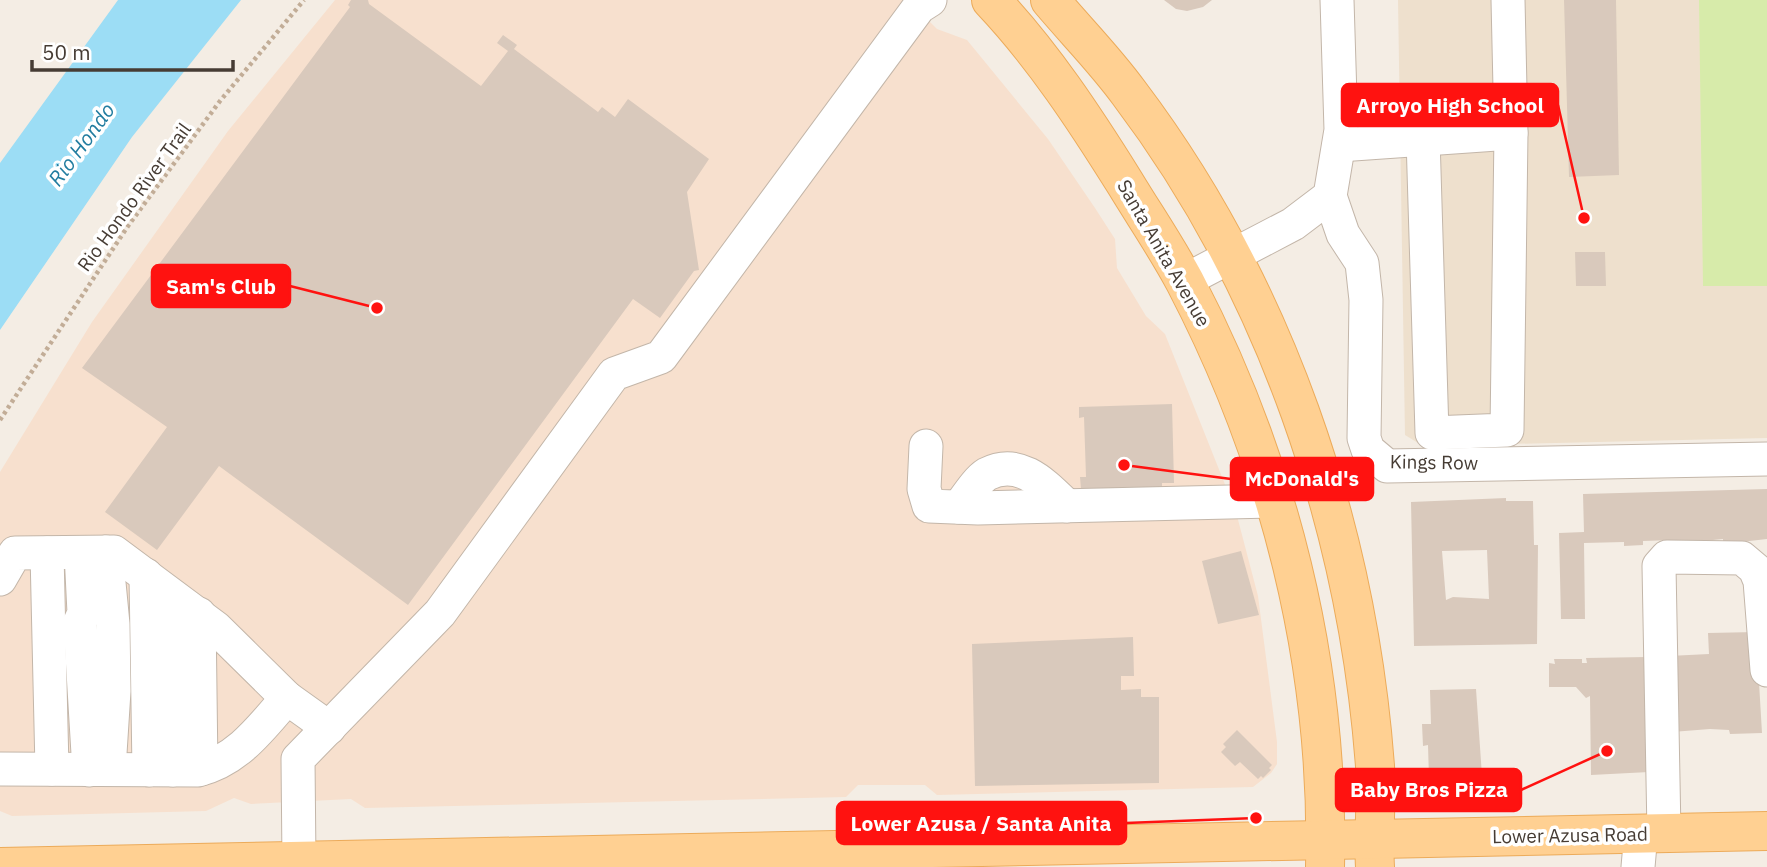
<svg xmlns="http://www.w3.org/2000/svg" width="1767" height="867" font-family="'IBM Plex Sans',sans-serif">
<style>
.commercial{fill:#f7e0ce}
.education{fill:#eee0cd}
.green{fill:#d7ebaa}
.water{fill:#9cddf5}
.building{fill:#d9c9bc;fill-rule:evenodd}
.lines{fill:none;stroke-linecap:round;stroke-linejoin:round}
.minor-casing{stroke:#c3b6a9;stroke-width:35}
.major-casing{stroke:#ecab5a;stroke-width:40}
.path{stroke:#c2ad97;stroke-width:4.5;stroke-dasharray:3.5 3.5;stroke-linecap:butt}
.minor{stroke:#fff;stroke-width:33}
.major{stroke:#ffd092;stroke-width:38}
.labels{text-anchor:middle;dominant-baseline:central;stroke-width:7;stroke-linejoin:round;paint-order:stroke}
.street-label{font-size:19px;fill:#463c34;stroke:#fff}
.water-label{font-size:21px;font-style:italic;fill:#227da0;stroke:#fff}
.leader{fill:none;stroke:#ff1210;stroke-width:2.5}
.callout-dot{fill:#ff1210;stroke:#fff;stroke-width:2.5}
.callout{fill:#ff1210;stroke:#ff1210;stroke-width:2.5}
.callout-label{font-size:21px;text-anchor:middle;font-weight:bold;fill:#fff}
</style>
<rect width="100%" height="100%" fill="#f4ede4"/>
<!-- commercial -->
<path class="commercial" d="M335,0H908L937,29L967,40L1048,139L1095,208L1115,239L1117,268L1146,316L1165,334L1236,512L1258,596L1277,742V764L1271,773L1253,787L937,795L925,785H858L846,797L365,808L351,799L251,804L234,798L206,811L12,816L0,811V472L92,322L228,131Z"/>
<!-- education -->
<path class="education" d="M1398,0H1767V438L1423,446L1405,435Z"/>
<!-- green -->
<path class="green" d="M1699,0H1767V286H1703Z"/>
<!-- water -->
<path class="water" d="M118,0H241L132,137L0,330V163Z"/>
<!-- building -->
<g class="building">
<path d="M351,0H368L369,4L481,86L508,51L497,43L503,35L517,45L514,49L598,112L602,107L615,117L628,99L709,159L687,192L699,270L694,271L660,318L633,299L408,605L219,466L157,550L105,512L167,427L82,368L350,7L348,5Z"/>
<path d="M1164,0H1212L1203,7L1187,11L1176,9Z"/>
<path d="M1564,0H1616L1619,175L1569,177Z"/>
<path d="M1575,252H1605L1606,286H1576Z"/>
<path d="M1172,404L1174,483H1162V489H1081L1080,477H1086L1084,417L1079,418V407Z"/>
<path d="M1767,489V539L1723,544V539L1673,544V540L1643,541V545L1624,546V542L1584,543L1585,619H1561L1559,533L1584,532L1583,494Z"/>
<path d="M1506,498V501H1533L1534,545H1538L1537,644L1414,646L1411,502ZM1487,550L1489,599L1453,597L1446,600L1442,551Z"/>
<path d="M1241,551L1259,615L1218,624L1202,561Z"/>
<path d="M1756,632L1762,733L1730,734L1729,730L1710,729L1672,732L1669,656L1709,654L1708,633Z"/>
<path d="M1133,637L1134,676H1121V690L1141,689V697H1159V783L975,786L972,644Z"/>
<path d="M1647,657L1649,772L1591,775L1590,696L1586,698L1576,687H1549V663L1555,664L1554,659H1582V663H1587L1586,658Z"/>
<path d="M1476,689L1482,776L1429,778L1428,745L1423,746L1422,724H1431L1430,690Z"/>
<path d="M1237,730L1272,765L1269,768L1271,770L1263,778L1261,776L1258,779L1240,762L1235,766L1221,752L1226,747L1223,744Z"/>
</g>
<g class="lines">
<!-- minor casing -->
<g class="minor-casing">
<g id="minor">
<path d="M1423,138L1432,433L1507,430L1511,133"/>
<path d="M1339,145L1511,133L1508,0"/>
<path d="M1330,196L1343,234L1362,263L1366,300L1364,438L1368,450L1387,466L1767,459"/>
<path d="M1184,281L1293,224L1330,196L1341,130L1337,0"/>
<path d="M926,446L924,489L929,506L978,508L1276,501"/>
<path d="M959,507C966,498 977,480 987,474C1020,457 1045,485 1067,506"/>
<path d="M106,552L113,624L114,691L109,769"/>
<path d="M47,553L52,769"/>
<path d="M81,553L84,613L80,622L89,770"/>
<path d="M146,575L149,770"/>
<path d="M0,579L15,553L114,552L216,628L287,698L329,728"/>
<path d="M169,609L173,770"/>
<path d="M199,614L201,769"/>
<path d="M0,769L198,770C238,760 261,728 287,698"/>
<path d="M1664,833L1659,566L1667,557L1742,558L1755,569L1760,581L1767,670"/>
<path d="M299,862L298,759L440,613L614,374L661,357L919,7L930,0"/>
<path d="M1638,867L1641,833"/>
</g>
</g>
<!-- major casing -->
<g class="major-casing">
<g id="major">
<path d="M991,0C1043,55 1085,119 1125,183C1145,216 1167,248 1185,282C1279,462 1330,664 1325,867"/>
<path d="M1050,0C1076,31 1105,60 1129,93C1275,286 1357,526 1375,766C1377,800 1373,834 1375,867"/>
<path d="M0,867L1767,831"/>
</g>
</g>
<!-- path -->
<path class="path" d="M0,420L128,226L220,101L304,0"/>
<!-- minor -->
<use href="#minor" class="minor"/>
<!-- major -->
<use href="#major" class="major"/>
</g>
<g class="labels">
<!-- street labels -->
<g class="street-label">
<text transform="translate(134 197) rotate(-54)">Rio Hondo River Trail</text>
<text transform="translate(1164 253) rotate(60)">Santa Anita Avenue</text>
<text transform="translate(1434 462) rotate(1)">Kings Row</text>
<text transform="translate(1570 835) rotate(-1)">Lower Azusa Road</text>
</g>
<!-- water labels -->
<g class="water-label">
<text transform="translate(81 144) rotate(-54)">Rio Hondo</text>
</g>
</g>
<!-- callouts -->
<path class="leader" d="M1584 218L1558 105M377 308L290 286M1124 465L1231 479M1607 751L1521 790M1256 818L1126 823"/>
<g class="callout-dot">
<circle cx="1584" cy="218" r="7"/>
<circle cx="377" cy="308" r="7"/>
<circle cx="1124" cy="465" r="7"/>
<circle cx="1607" cy="751" r="7"/>
<circle cx="1256" cy="818" r="7"/>
</g>
<g class="callout">
<rect x="1342" y="84" width="216" height="42" rx="7"/>
<rect x="152" y="265" width="138" height="42" rx="7"/>
<rect x="1231" y="458" width="142" height="42" rx="7"/>
<rect x="1336" y="769" width="185" height="42" rx="7"/>
<rect x="837" y="802" width="289" height="42" rx="7"/>
</g>
<g class="callout-label">
<text x="1450" y="113">Arroyo High School</text>
<text x="221" y="294">Sam's Club</text>
<text x="1302" y="486">McDonald's</text>
<text x="1429" y="797">Baby Bros Pizza</text>
<text x="981" y="831">Lower Azusa / Santa Anita</text>
</g>
<!-- scale -->
<path d="M32 60v10h201v-10" fill="none" stroke="#463c34" stroke-width="3.5"/>
<text x="42" y="60" font-size="21" fill="#463c34" stroke="#ffffff" stroke-width="5" paint-order="stroke">50 m</text>
</svg>
